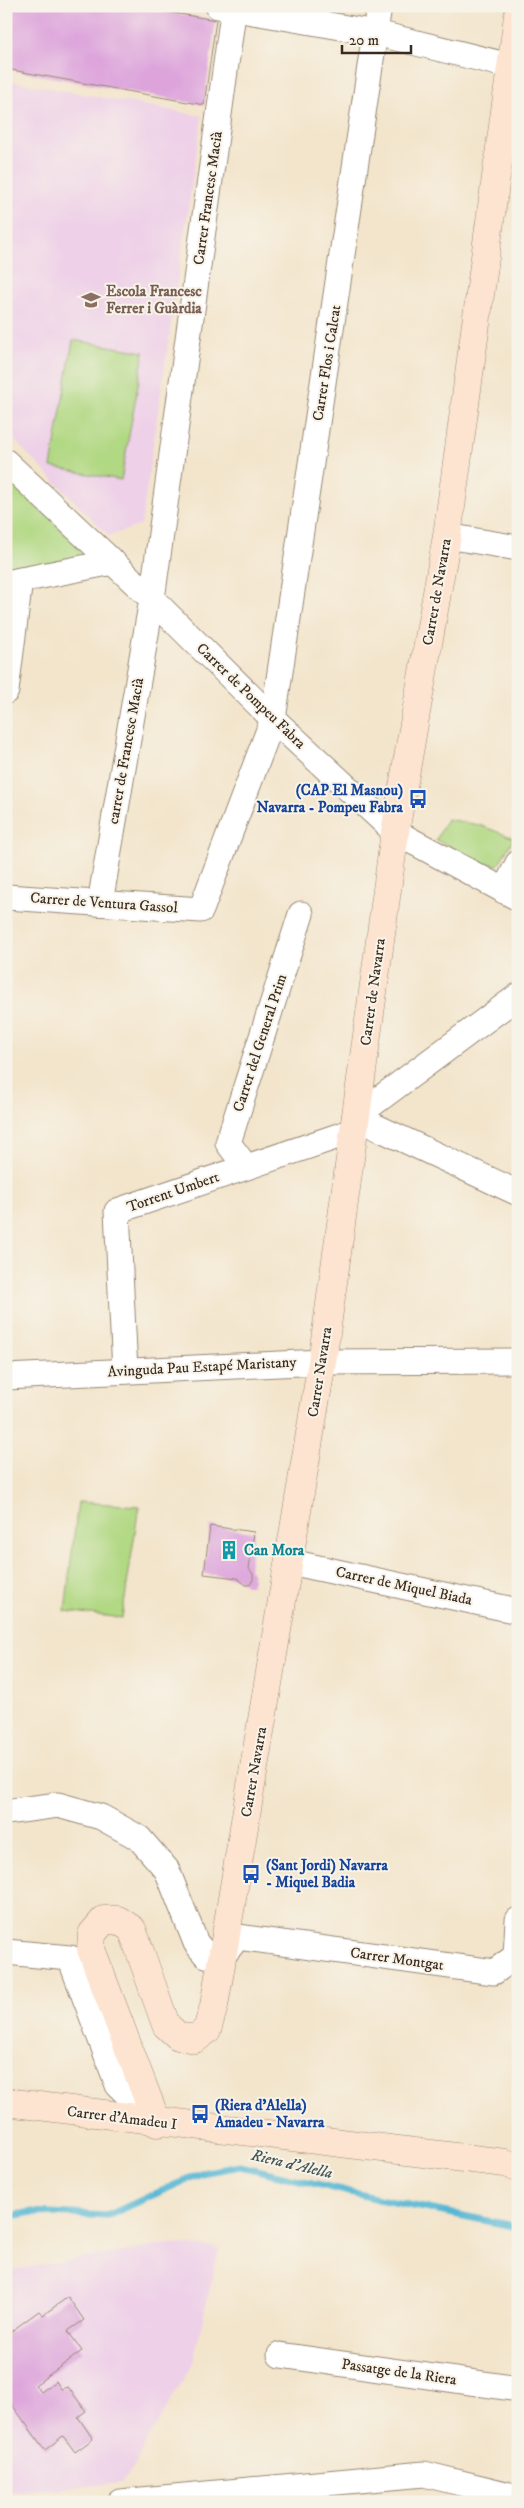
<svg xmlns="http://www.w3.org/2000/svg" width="524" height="2508" font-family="'IM FELL DW Pica',serif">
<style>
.built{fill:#eed0e8}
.green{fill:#b1d883;stroke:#768150}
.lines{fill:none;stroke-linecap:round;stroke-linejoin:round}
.stream{stroke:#56b8d4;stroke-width:7}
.building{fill:#dda4dc}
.street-casing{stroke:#978875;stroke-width:27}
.secondary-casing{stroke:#978875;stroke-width:29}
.street{stroke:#fff;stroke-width:25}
.secondary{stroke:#fde4d0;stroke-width:28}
.labels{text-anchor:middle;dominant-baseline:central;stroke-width:4;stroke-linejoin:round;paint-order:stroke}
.street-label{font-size:15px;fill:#3b2a1e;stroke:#f7f3e8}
.education-label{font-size:15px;font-weight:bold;fill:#785e54;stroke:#f7f3e8;text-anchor:start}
.transit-label{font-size:15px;font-weight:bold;fill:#164399;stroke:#f7f3e8;text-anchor:start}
.culture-label{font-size:15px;font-weight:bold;fill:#0d838f;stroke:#f7f3e8;text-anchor:start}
.water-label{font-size:16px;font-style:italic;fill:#435555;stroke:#f7f3e8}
</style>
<rect width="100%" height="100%" fill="#f7f3e8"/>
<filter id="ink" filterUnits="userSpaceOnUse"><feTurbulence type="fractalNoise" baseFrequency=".02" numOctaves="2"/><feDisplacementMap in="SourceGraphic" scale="10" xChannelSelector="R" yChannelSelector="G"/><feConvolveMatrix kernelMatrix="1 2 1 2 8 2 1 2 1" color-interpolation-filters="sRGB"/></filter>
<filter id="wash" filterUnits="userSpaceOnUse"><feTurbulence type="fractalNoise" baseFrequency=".0096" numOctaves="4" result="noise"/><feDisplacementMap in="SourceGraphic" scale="20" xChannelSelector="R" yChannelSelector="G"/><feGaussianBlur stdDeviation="1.12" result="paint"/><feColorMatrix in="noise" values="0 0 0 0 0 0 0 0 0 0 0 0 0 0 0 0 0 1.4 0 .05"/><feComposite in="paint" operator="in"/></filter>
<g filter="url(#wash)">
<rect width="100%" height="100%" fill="#f3e5cc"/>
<!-- built -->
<g class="built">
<path d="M6,80L202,116L141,525L109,536L6,432Z"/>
<path d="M170,2244L219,2248L193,2362L123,2483L6,2493V2271Z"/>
</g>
<!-- green -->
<g class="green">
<path d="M73,340L144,352L121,480L51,467Z"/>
<path d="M6,474L92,555L6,572Z"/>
<path d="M447,819L479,825L514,838L498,865L482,863L436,840Z"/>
<path d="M78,1502L139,1506L122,1618L65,1611Z"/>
</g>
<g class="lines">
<!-- stream -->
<path class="stream" d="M6,2217L32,2212L107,2216L201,2173L240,2166L379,2199L518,2227"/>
</g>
<g id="blocks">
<!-- building -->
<g class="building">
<path d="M6,6H130L216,20L204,105L6,69Z"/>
<path d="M210,1526L254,1532L249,1569L253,1574V1580L250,1585H246L237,1578L204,1574Z"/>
<path d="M68,2297L84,2320L68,2331L82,2351L35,2385L41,2392L56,2381L61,2389L68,2387L86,2411L78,2417L93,2439L75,2452L63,2436L45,2450L10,2402L6,2405V2335L39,2311L43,2315Z"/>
</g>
</g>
</g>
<g filter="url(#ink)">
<use href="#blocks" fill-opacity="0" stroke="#978875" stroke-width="1"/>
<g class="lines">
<!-- street casing -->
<g class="street-casing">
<g id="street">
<path d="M218,6L376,33L518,68"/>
<path d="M6,462L152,599L273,719L395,832L518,898"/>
<path d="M447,536L518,548"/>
<path d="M6,583L113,562"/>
<path d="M6,691L20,580"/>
<path d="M504,891L518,863"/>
<path d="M6,897L201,910L273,719L379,6"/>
<path d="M100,903L152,599L234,6"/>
<path d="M518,996L355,1117L518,1193"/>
<path d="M246,1167L228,1143L301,914"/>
<path d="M125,1371L117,1211L353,1131"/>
<path d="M6,1377L322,1362L518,1361"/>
<path d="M290,1562L518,1611"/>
<path d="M6,1812L58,1805L101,1817L139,1838L167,1870L196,1943L206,1955L221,1958L238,1937L494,1972L516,1956L518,1920"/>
<path d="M6,1952L70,1958L118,2085L157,2123"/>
<path d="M280,2355L518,2389"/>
<path d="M120,2502L424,2474L518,2497"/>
</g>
</g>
<!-- secondary casing -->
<g class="secondary-casing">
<g id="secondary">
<path d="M6,2102L505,2163L518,2167"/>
<path d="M157,2123L91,1949L92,1934L104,1920H118L132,1929L166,2025L178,2036L195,2039L207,2030L214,2006L322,1362L395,832L447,536L518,16"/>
</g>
</g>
<!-- street -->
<use href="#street" class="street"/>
<!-- secondary -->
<use href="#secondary" class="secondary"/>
</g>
</g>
<!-- icons -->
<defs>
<g id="school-bare" transform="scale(1.5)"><path d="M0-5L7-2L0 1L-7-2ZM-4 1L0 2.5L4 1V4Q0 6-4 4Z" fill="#8d6e63" stroke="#f7f3e8" stroke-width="2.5" paint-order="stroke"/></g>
<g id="bus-bare" transform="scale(1.5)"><path d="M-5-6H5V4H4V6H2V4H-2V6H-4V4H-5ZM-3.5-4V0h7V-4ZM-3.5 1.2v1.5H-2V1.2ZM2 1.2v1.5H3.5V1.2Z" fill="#1a4fb4" stroke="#f7f3e8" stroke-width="2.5" paint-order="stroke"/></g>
<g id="building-bare" transform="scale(1.5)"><path d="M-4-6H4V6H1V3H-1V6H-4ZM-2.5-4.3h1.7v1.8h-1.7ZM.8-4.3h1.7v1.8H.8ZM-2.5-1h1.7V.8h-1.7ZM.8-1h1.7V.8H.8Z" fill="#0f9aa8" stroke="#f7f3e8" stroke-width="2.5" paint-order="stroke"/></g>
</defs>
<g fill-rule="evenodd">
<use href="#school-bare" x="91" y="300"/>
<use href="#bus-bare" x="418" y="799"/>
<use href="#building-bare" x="229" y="1550"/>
<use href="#bus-bare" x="251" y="1874"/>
<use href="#bus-bare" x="200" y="2114"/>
</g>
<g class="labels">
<!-- street labels -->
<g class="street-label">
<text transform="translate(208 198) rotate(-82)">Carrer Francesc Macià</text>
<text transform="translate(327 363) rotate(-81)">Carrer Flos i Calcat</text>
<text transform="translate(437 592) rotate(-80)">Carrer de Navarra</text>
<text transform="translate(251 696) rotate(44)">Carrer de Pompeu Fabra</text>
<text transform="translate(126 751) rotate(-80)">carrer de Francesc Macià</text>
<text transform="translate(104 903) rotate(4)">Carrer de Ventura Gassol</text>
<text transform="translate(373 992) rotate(-82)">Carrer de Navarra</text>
<text transform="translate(260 1043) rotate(-72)">Carrer del General Prim</text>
<text transform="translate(173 1192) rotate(-19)">Torrent Umbert</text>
<text transform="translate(202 1367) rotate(-3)">Avinguda Pau Estapé Maristany</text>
<text transform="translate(320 1372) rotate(-81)">Carrer Navarra</text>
<text transform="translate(404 1586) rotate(12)">Carrer de Miquel Biada</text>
<text transform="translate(254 1772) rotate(-80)">Carrer Navarra</text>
<text transform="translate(397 1959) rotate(8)">Carrer Montgat</text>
<text transform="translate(122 2118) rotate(7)">Carrer d'Amadeu I</text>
<text transform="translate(399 2372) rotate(8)">Passatge de la Riera</text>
</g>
<!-- education labels -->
<g class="education-label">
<text x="106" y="291">Escola Francesc<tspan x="106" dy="17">Ferrer i Guàrdia</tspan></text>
</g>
<!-- transit labels -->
<g class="transit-label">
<text x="403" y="790" text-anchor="end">(CAP El Masnou)<tspan x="403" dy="17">Navarra - Pompeu Fabra</tspan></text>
<text x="266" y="1865">(Sant Jordi) Navarra<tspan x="266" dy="17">- Miquel Badia</tspan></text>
<text x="215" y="2105">(Riera d'Alella)<tspan x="215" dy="17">Amadeu - Navarra</tspan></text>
</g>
<!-- culture labels -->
<g class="culture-label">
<text x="244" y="1550">Can Mora</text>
</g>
<!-- water labels -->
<g class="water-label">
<text transform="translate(292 2164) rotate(13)">Riera d'Alella</text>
</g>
</g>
<!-- margin -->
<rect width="524" height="2508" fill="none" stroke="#f7f3e8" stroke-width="25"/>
<!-- scale -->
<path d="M342 45v8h69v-8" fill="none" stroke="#3b2a1e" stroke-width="2.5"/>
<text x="349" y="45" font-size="15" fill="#3b2a1e" stroke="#f7f3e8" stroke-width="4" paint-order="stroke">20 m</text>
</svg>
